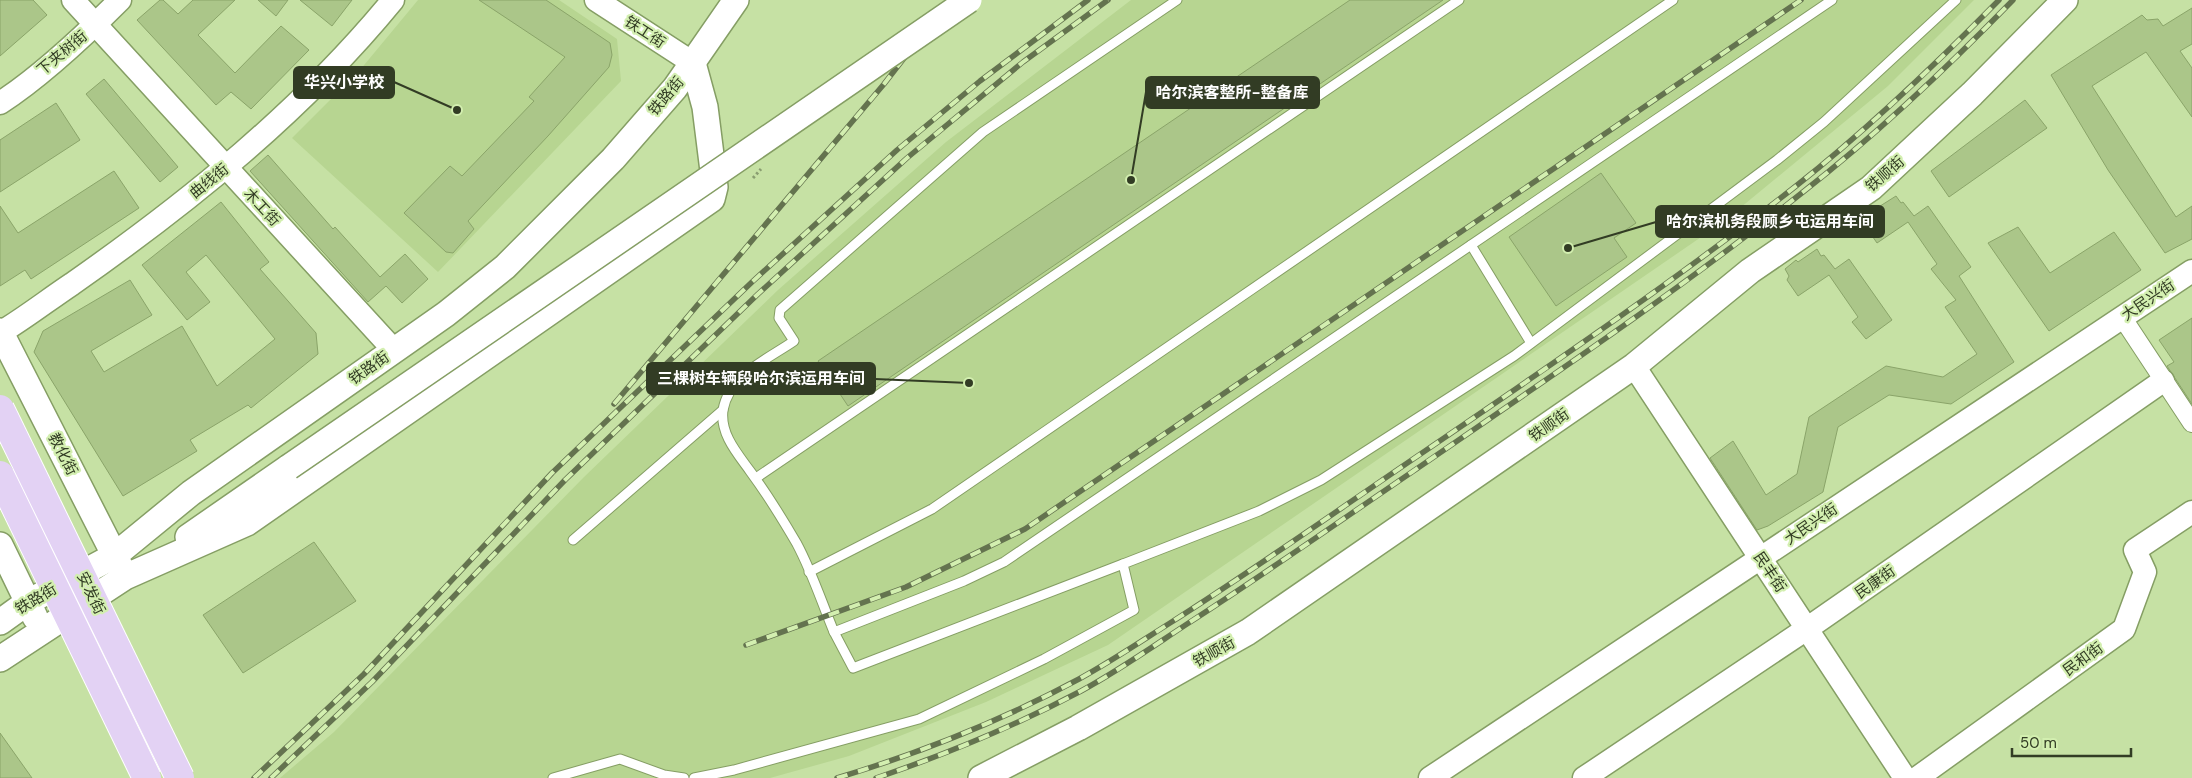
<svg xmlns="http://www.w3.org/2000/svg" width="2192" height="778" font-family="'DM Sans','Noto Sans SC',sans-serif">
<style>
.built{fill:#b7d591}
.building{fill:#abc689;stroke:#8aa469}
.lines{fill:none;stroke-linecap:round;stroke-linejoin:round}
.service-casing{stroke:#859e64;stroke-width:11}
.minor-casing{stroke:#859e64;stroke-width:20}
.tertiary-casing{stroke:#859e64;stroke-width:25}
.secondary-casing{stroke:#859e64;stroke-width:28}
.path{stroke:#899d70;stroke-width:3;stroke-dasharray:2.5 2.5;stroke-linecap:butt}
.service{stroke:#fff;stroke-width:9}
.minor{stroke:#fff;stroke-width:18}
.tertiary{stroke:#fff;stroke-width:22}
.secondary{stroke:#fff;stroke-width:25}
.rail-casing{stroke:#64734f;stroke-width:5.5}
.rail{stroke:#d3efb0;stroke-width:4;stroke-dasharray:11;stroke-linecap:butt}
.secondary-bridge-casing{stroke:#859e64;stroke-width:28;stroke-linecap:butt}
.trunk-bridge-casing{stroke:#fff;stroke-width:30;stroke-linecap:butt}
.secondary-bridge{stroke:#fff;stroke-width:25}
.trunk-bridge{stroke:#e3d2f4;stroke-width:28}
.labels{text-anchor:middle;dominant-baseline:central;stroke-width:4.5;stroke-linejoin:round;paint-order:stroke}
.street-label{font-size:15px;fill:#323c24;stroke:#d3efb0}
.leader{fill:none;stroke:#323c24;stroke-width:2}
.callout-dot{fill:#323c24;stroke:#d3efb0;stroke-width:2}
.callout{fill:#323c24;stroke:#323c24;stroke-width:2}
.callout-label{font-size:16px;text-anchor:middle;font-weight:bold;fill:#fff}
</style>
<rect width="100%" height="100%" fill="#c6e1a4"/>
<!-- built -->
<g class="built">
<path d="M418,0H559L617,39L621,81L438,272L292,138L360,70Z"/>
<path d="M1131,0H1974L1888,86L1723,222L1108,645L986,702L849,756L770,778H280L334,732L584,477L778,290L946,142Z"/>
</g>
<!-- building -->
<g class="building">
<path d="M0,0H33L47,15L0,56Z"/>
<path d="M160,0H163L178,14L193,0H235L198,35L235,73L281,26L309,50L251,109L231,92L216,105L137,20Z"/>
<path d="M258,0H288L276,16Z"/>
<path d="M300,0H352L332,26Z"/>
<path d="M479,0H546L610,43L612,55L609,67L548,136L468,221L474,229L453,253L446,252L404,213L450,166L462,176L534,101L529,97L565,57Z"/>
<path d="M1350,0H1443L848,406L818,361Z"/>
<path d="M2192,8V44L2180,51L2192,68V117L2146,52L2092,86L2176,217L2192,206V239L2165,253L2108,170L2051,75L2142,15L2147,20L2158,19L2163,26Z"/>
<path d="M104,79L178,167L160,182L86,94Z"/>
<path d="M2025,100L2047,128L1949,197L1931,171Z"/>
<path d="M56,103L80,140L0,192V140Z"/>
<path d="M268,155L333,229L335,227L380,277L405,254L428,279L402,303L386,286L368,302L250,171Z"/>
<path d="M114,171L139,208L31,279L25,270L0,286V206L18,233Z"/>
<path d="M1601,173L1636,223L1614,238L1627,257L1556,306L1509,237Z"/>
<path d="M1896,196L1901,203L1903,202L1914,216L1928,206L1971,267L1959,276L2014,362L1951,404L1889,395L1838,427L1823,492L1768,526L1757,530L1710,458L1733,441L1766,495L1797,474L1809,417L1886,366L1943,377L1977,354L1945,307L1956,300L1931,269L1937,264L1908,222L1877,243L1866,227L1868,223L1864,216L1876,207L1877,208Z"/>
<path d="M221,202L269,262L260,269L316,333L318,354L251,408L248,405L190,440L197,451L123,496L34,352L43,331L130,280L152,315L91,351L104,372L182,326L217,386L275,339L206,255L186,272L210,302L187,320L142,265Z"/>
<path d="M2018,227L2050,273L2114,232L2141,270L2049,331L1988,243Z"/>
<path d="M1817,249L1821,256L1824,255L1835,269L1849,259L1892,320L1866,339L1852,322L1858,317L1829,275L1798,296L1787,280L1789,276L1785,269L1796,260L1798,262Z"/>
<path d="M2192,318V404L2167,366L2174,362L2159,340Z"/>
<path d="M314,542L356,601L243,673L203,615Z"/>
<path d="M0,733L32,778H0Z"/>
</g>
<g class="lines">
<!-- service casing -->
<g class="service-casing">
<g id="service">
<path d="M1177,0L983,132L780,310L779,318L794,341C768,359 729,375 723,410C720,434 737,453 750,471C767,494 783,520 797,544C812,572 822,603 834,632L964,581L1004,562L1832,0"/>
<path d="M1471,245L1531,343"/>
<path d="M756,478L1459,0"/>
<path d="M573,540L723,410"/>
<path d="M809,572L932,509L1673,0"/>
<path d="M834,632L853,668L1123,564"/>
<path d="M553,778L620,759L664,775L684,778"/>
<path d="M694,778L734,770L919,719L1044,659L1134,610L1123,564L1259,511L1321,480L1514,356L1777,160L1824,122L1956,0"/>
</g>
</g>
<!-- minor casing -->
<g class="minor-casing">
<path id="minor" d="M2122,317L2192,423"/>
</g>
<!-- tertiary casing -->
<g class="tertiary-casing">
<g id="tertiary">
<path d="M73,0L391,347"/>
<path d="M596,0L693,63"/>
<path d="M0,103C42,76 85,35 120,0"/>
<path d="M0,333C25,318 48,300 72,284C189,202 302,111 393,0"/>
<path d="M1634,366L1905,778"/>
<path d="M1430,778L2192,271"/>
<path d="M1584,778L1808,628L2163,381"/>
<path d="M1917,778L2124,629L2145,572L2135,550L2192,512"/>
</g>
</g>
<!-- secondary casing -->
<g class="secondary-casing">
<g id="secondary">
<path d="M0,331L122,570"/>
<path d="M188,537L289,467"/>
<path d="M0,545L35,617"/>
<path d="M0,622L28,602L114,556L191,493L446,314L505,267L613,159L675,88L736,0"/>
<path d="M0,659L125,577L247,523L712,199L715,187L705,107L693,63"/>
<path d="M981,778L1078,728L1248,632L1634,366L1750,271L1871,188L1972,94L2065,0"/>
</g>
</g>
<!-- path -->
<path class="path" d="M753,178L761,169"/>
<!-- service -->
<use href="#service" class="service"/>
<!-- minor -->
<use href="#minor" class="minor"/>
<!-- tertiary -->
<use href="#tertiary" class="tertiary"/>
<!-- secondary -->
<use href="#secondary" class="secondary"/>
<!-- rail casing -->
<g class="rail-casing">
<g id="rail">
<path d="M614,404L884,84L949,0"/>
<path d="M746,645L906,587L1025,529L1801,0"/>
<path d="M254,778L364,674L552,473L752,282L897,150L980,81L1088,0"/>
<path d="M271,778L372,682L565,480L758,294L907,158L1023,62L1108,0"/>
<path d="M837,778C920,753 1003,720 1079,679C1110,662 1140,642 1170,623C1255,569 1338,510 1422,453C1548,367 1675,281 1796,186C1868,129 1935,65 1999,0"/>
<path d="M876,778C947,754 1015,726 1081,691C1118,671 1152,647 1187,624C1263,575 1337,523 1412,472C1544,381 1677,292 1803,192C1877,134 1947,68 2013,0"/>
</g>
</g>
<!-- rail -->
<use href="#rail" class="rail"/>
<!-- secondary-bridge casing -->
<g class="secondary-bridge-casing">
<path id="secondary-bridge" d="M289,467L969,0"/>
</g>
<!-- trunk-bridge casing -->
<g class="trunk-bridge-casing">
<g id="trunk-bridge">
<path d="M0,409L180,778"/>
<path d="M0,475L147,778"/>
</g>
</g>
<!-- secondary-bridge -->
<use href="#secondary-bridge" class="secondary-bridge"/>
<!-- trunk-bridge -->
<use href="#trunk-bridge" class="trunk-bridge"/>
</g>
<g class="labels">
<!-- street labels -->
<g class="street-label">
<text transform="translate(645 32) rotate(33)">铁工街</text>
<text transform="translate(62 53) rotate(-40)">下夹树街</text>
<text transform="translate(666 96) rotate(-50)">铁路街</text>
<text transform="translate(1885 174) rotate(-41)">铁顺街</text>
<text transform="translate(209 181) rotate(-39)">曲线街</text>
<text transform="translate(262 207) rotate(47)">木工街</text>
<text transform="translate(2148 300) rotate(-34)">大民兴街</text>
<text transform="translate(369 368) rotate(-35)">铁路街</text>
<text transform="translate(1549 425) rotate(-35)">铁顺街</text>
<text transform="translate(63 454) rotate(63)">教化街</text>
<text transform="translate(1811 524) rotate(-34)">大民兴街</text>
<text transform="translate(1770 572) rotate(56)">民丰街</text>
<text transform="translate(1875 582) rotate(-35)">民康街</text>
<text transform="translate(91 593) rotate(64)">安发街</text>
<text transform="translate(36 599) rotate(-31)">铁路街</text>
<text transform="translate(1214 652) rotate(-29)">铁顺街</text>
<text transform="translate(2083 659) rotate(-36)">民和街</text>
</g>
</g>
<!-- callouts -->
<path class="leader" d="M457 110L394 82M1131 180L1146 92M1568 248L1656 222M969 383L875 379"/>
<g class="callout-dot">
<circle cx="457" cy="110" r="5"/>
<circle cx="1131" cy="180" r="5"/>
<circle cx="1568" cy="248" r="5"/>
<circle cx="969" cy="383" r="5"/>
</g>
<g class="callout">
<rect x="294" y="67" width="100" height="31" rx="5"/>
<rect x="1146" y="77" width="173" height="31" rx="5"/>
<rect x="1656" y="206" width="228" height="31" rx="5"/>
<rect x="647" y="363" width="228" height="31" rx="5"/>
</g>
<g class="callout-label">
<text x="344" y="88">华兴小学校</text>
<text x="1232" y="98">哈尔滨客整所-整备库</text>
<text x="1770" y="227">哈尔滨机务段顾乡屯运用车间</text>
<text x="761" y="384">三棵树车辆段哈尔滨运用车间</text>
</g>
<!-- scale -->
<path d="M2012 748v8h119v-8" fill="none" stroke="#323c24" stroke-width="2.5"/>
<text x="2020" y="748" font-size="15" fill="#323c24" stroke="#d3efb0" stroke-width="4" paint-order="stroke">50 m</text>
</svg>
